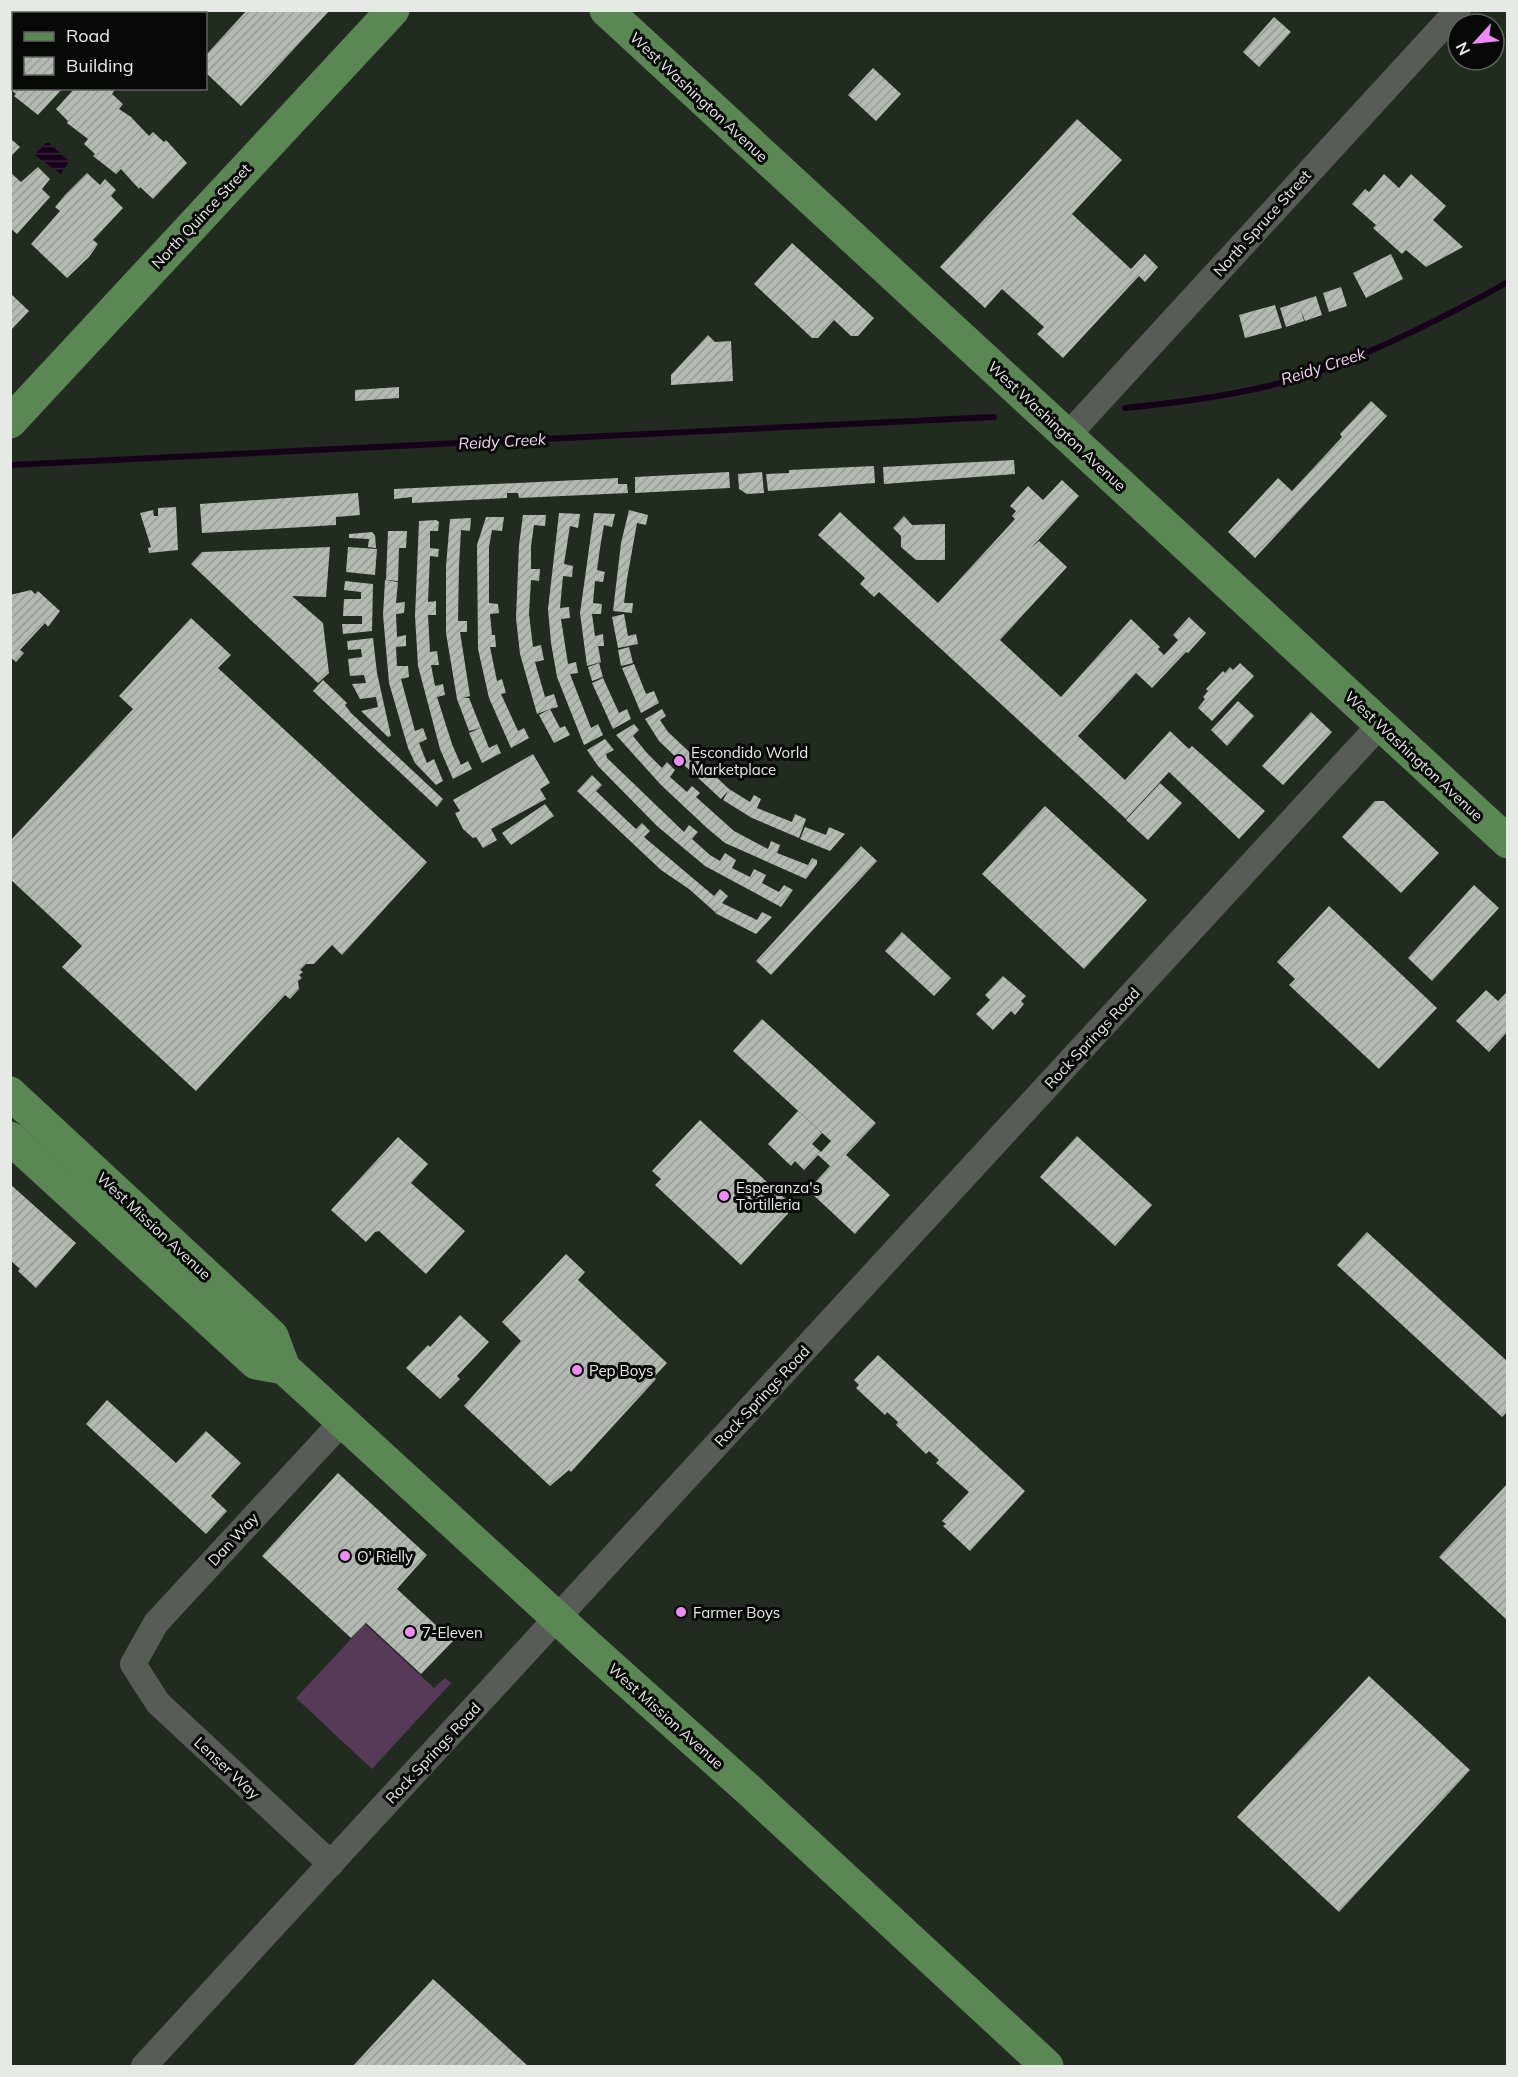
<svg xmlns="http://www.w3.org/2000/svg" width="1518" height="2077" font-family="Mulish,sans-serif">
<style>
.built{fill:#222b20;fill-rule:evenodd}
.grass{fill:#573958}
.water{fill:url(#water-rules)}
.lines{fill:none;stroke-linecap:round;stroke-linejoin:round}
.stream{stroke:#17001a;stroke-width:6}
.building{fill:url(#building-hatch)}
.minor{stroke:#575d56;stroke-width:26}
.major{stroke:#5b8754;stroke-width:33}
.poi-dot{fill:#ef8bf6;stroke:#070906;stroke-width:2}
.labels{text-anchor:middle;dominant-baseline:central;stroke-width:6;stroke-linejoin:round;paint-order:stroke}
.street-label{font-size:15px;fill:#e6eae5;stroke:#070906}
.poi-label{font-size:15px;fill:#e6eae5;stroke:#070906;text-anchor:start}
.water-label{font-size:16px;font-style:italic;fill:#f6cdf8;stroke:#070906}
</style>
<defs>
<pattern id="water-rules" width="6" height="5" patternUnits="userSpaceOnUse" patternTransform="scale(1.5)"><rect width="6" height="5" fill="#17001a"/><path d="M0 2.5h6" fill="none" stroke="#39253b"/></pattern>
<pattern id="building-hatch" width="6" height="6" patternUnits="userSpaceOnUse" patternTransform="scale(1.5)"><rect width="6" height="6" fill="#b3bab2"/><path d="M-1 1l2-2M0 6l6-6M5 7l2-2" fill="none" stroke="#989d97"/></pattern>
</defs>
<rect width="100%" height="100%" fill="#1a2019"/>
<!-- built -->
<path class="built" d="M10,11H1507V2066H11ZM14,14H206V88H14ZM1458,24H1494V60H1458Z"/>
<!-- grass -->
<path class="grass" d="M365,1624L434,1688L445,1678L451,1683L372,1769L296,1698Z"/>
<!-- water -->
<path class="water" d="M46,143H49L69,161L61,174L36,156V153Z"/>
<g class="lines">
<!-- stream -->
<g class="stream">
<path d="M1125,408C1193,401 1262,392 1326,369C1389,345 1449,315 1508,282"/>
<path d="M10,465L994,417"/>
</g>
</g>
<!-- building -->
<g class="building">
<path d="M247,10H330L241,106L206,73V55Z"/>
<path d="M1274,17L1291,32L1259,67L1243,52Z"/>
<path d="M10,31L14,33V88H63L38,115L14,96L16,94L10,89Z"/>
<path d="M873,68L901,94L876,121L848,95Z"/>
<path d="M75,88H111L114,91L112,94L123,104L119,109L131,117L149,136L153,132L164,142L166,140L187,163L153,199L140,187L139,189L121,169L116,174L93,156L95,154L84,144L88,139L67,123L68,121L56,109Z"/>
<path d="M1077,119L1122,160L1072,214L1131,269L1145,254L1158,267L1145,282L1139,276L1063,358L1037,334L1044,327L1002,289L985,308L940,267Z"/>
<path d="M10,138L20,147L10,157Z"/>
<path d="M38,167L50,179L42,189L50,197L17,234L10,228V172L21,182Z"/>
<path d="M87,173L100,185L105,179L116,190L111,196L123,208L93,240L98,244L89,257L67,278L31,244L60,211L55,207L65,195Z"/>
<path d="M1384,174L1399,188L1411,174L1446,206L1433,220L1463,247L1426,267L1406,250L1402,254L1373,228L1376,225L1352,204L1365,189L1369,192Z"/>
<path d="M792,243L874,318L858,336H851L834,320L818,338H812L754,284Z"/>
<path d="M1391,254L1403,279L1366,298L1353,273Z"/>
<path d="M1341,287L1347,306L1329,312L1323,293Z"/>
<path d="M10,293L29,311L10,331Z"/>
<path d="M1316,296L1322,315L1305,321L1301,310L1304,321L1286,327L1280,308Z"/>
<path d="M1275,305L1282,328L1245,338L1239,315Z"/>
<path d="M708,335L715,342L731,341L733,381L671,385V375Z"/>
<path d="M399,387V398L355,401V390Z"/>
<path d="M1371,401L1387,416L1255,558L1228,532L1278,478L1292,491L1342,437L1340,434Z"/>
<path d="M1014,460L1015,474L884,484L883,467Z"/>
<path d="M874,466L875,483L768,491L766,474L789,473V470Z"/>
<path d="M729,472L730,488L635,493V477Z"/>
<path d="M762,472L764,493L747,494L739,489L738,474Z"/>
<path d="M618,478V484H627L628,493L519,498L518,493H507V498L412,503V497L394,499V489Z"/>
<path d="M1062,480L1079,496L1031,548L1039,541L1067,567L1000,640L1061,697L1131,619L1160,647L1158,649L1164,655L1178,640L1173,635L1189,617L1206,633L1188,653L1186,652L1152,688L1136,673L1078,736L1125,780L1170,731L1189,749L1192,746L1265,811L1239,839L1169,772L1126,819L879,592L874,597L860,584L865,578L818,535L840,512L938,603L1015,519L1012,516L1016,511L1010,506L1028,486L1043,500Z"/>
<path d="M358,493L360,515L336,517V525L202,533L200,504Z"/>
<path d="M176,507L178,550L149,553L148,548L151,547L140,513L153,510L154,516H158V508Z"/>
<path d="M629,510L648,515L646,525L637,523L627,579L624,603H633L632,613L613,611L621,543Z"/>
<path d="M559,513L580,514L578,528L570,526L564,564L573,566L572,577L563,576L560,608L569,607L570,618L561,619L568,664L576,662L578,673L570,674L591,728L598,724L603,735L584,745L557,677L551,643L548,609Z"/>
<path d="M594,513L615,514L612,527L604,525L600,548L597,570L605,572L603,582L595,581L593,603L602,604L601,614H592L595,636L603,634L604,646H598L601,662L587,666L580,613Z"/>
<path d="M523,515H546L545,526L534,525L531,546V569H540L539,581L531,580L529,614L533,647L541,645L544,660L535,662L545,697L554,694L558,707L550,709L560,728L565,726L570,735L554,743L539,715L550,709L537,714L520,654L516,618L519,545Z"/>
<path d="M904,516L912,525L945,524V560H916L901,547V536L893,528Z"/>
<path d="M486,517H504L502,531L492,530L489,547V603L498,604L499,613L490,614L492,635H495L496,647H490L497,681L502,679L506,693L501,694L518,731L524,728L529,738L511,748L489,698L478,649L477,545Z"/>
<path d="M471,518L470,531L461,530L459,566L458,621H467V632H460L470,696L463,698H469L489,748L497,744L501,753L482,763L469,733L480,728L469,731L457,699L446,633V566L450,519Z"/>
<path d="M436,520L439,522L438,531H430V548L439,549L438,557L430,556L428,602L436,601V615H428L430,652L437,651L439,665H431L435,686L443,684L445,695L437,697L452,744L461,765L468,761L472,769L453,779L440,749L418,666L415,616L419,521Z"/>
<path d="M388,531H407L406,548H399L398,581L386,580Z"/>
<path d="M372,532L375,535L376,548L368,547L369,539L349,538V534Z"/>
<path d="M330,547L326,597L292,596L323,623L329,673L318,683L191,564L202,552Z"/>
<path d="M348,547L377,549L375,575L346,572Z"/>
<path d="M385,580L398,582L396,603L405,602L404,613L396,614L397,637L406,635V646L396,647L397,666H408L409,677L401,679L415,731L423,728L427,739L419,743L427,763L434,759L443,781L436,785L415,763L408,748L389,683L383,615Z"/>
<path d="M345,581L373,584L372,631L343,634L342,624H362V616H343L344,599H361V592L344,590Z"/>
<path d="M31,590L35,594L38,591L60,611L48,627L45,623L20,650L24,653L16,662L10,657V595Z"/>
<path d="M624,614L628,636L636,634L638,644L618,648L612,617Z"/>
<path d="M191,618L231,655L218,668L427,862L342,955L332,945L314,964H306L300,970L303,972L299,975L302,978L298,981L299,989L290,999L285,995L196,1091L62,967L82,946L10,879V841L133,709L119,696Z"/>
<path d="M373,638L377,673L391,736L388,737L361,711L378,707L376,697L360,699L352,684L366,683L364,675L350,676L348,659L362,657L361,649L348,650L347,641Z"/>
<path d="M629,647L633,663L621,666L618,650Z"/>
<path d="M599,663L603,677L592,681L588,667Z"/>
<path d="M1240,663L1254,676L1212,721L1198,708L1205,699L1203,697L1208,691L1206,689L1223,671L1225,673L1230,667L1233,670Z"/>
<path d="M634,664L646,694L654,691L659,703L641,713L622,668Z"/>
<path d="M603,678L619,713L627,709L631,719L613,729L592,683Z"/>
<path d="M323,680L347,703L345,705L351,713L443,799L437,807L313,691Z"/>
<path d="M1238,701L1254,716L1227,746L1211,730Z"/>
<path d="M662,709L666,716L660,720L668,732L729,789L750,802L754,795L761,799L757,808L792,822L795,814L806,819L799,838L752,818L723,800L728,791L721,799L684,765L659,741L645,719Z"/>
<path d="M1311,712L1332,732L1283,785L1262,766Z"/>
<path d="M634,724L639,730L633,736L647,753L662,768L667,762L675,770L670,777L687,792L692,786L700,793L696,797L734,831L768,849L771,841L780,845L777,853L808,865L812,858L817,860V864L806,879L725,843L707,828L661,785L616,735Z"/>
<path d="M605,739L614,750L606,754L607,758L684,832L689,825L698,832L692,839L710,855L720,861L725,853L736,860L732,868L750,877L754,869L766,875L762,883L779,892L784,885L793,890L781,907L705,866L657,826L598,766L587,750Z"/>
<path d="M533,754L550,783L540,789L546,799L491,829L497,840L483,848L476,837L473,838L463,829L455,813L460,811L453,800Z"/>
<path d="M592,775L602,785L596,791L620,814L636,829L642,823L650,831L644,837L714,896L720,889L728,896L722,903L757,920L762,912L772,917L756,934L715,913L719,907L715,912L689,889L661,870L577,791Z"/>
<path d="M1160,783L1182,803L1148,840L1126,820Z"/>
<path d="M1375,801H1384L1439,853L1401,893L1342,837Z"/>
<path d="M545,804L554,816L511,845L502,833Z"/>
<path d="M1045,806L1147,900L1084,969L982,874Z"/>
<path d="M805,827L826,835L829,827L845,834L830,851L800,839Z"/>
<path d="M861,846L877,861L771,975L756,961Z"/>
<path d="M1474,885L1499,908L1432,981L1408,958Z"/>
<path d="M1329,906L1437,1008L1379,1069L1289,985L1295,979L1277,962Z"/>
<path d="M902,932L951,978L934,996L885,951Z"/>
<path d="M1003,976L1026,996L1021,1001L1024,1004L1015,1015L1011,1011L993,1030L976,1014L990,1000L985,995Z"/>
<path d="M1486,990L1498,1001L1508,991V1031L1489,1052L1456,1021Z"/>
<path d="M762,1019L876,1123L846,1155L890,1195L855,1234L808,1190L830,1166L818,1155L804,1170L795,1161L791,1166L768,1144L798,1111L822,1133L812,1144L821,1152L831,1141L733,1051Z"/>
<path d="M700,1120L794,1207L741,1265L655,1185L661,1179L652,1171Z"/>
<path d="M1077,1136L1152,1205L1115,1246L1040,1177Z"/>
<path d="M398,1137L428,1164L411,1183L465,1231L426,1274L379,1231L375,1232L366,1242L331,1210Z"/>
<path d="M10,1184L76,1243L36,1288L18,1271L20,1269L10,1260Z"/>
<path d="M1367,1232L1508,1362V1411L1502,1417L1337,1265Z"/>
<path d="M566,1254L585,1272L578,1280L667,1363L654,1377L656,1379L571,1472L569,1470L550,1486L464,1406L521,1341L502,1322Z"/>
<path d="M460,1315L489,1342L457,1376L460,1379L440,1399L406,1368L428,1345L430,1347Z"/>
<path d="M878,1355L1025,1491L970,1551L943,1526L946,1524L942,1521L969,1492L936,1463L939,1460L929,1451L926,1454L896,1425L898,1422L887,1412L885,1415L856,1388L859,1385L854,1380Z"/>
<path d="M107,1400L176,1463L206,1431L241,1463L211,1496L227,1511L206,1534L86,1424Z"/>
<path d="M338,1473L427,1555L397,1589L453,1641L421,1674L366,1623L351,1638L262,1556Z"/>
<path d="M1508,1483V1621L1439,1557Z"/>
<path d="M1369,1676L1470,1770L1339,1912L1237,1817Z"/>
<path d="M433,1979L528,2066H353Z"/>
</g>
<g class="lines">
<!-- minor -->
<g class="minor">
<path d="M1067,436L1458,10"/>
<path d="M331,1864L158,1703L133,1664L156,1623L343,1421"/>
<path d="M144,2066L1380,725"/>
</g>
<!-- major -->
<g class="major">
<path d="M606,10L1508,842"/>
<path d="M10,422L393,10"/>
<path d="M10,1093L272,1336L284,1368L589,1647L750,1791L1047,2066"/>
<path d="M10,1138L256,1363L284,1368"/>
</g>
</g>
<!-- markers -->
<g class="poi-dot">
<circle cx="679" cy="761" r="6"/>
<circle cx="724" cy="1196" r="6"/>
<circle cx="577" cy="1370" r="6"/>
<circle cx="345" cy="1556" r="6"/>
<circle cx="681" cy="1612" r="6"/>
<circle cx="410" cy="1632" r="6"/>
</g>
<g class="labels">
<!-- street labels -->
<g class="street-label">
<text transform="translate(699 97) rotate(43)">West Washington Avenue</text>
<text transform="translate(201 216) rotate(-47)">North Quince Street</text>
<text transform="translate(1262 223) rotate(-48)">North Spruce Street</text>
<text transform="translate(1057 426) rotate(43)">West Washington Avenue</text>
<text transform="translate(1414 756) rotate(43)">West Washington Avenue</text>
<text transform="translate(1092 1038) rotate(-47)">Rock Springs Road</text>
<text transform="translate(154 1226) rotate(43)">West Mission Avenue</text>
<text transform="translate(762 1396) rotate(-47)">Rock Springs Road</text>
<text transform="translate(233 1539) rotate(-47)">Dan Way</text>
<text transform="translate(666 1716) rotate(42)">West Mission Avenue</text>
<text transform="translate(433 1753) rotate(-47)">Rock Springs Road</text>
<text transform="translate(227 1768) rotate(43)">Lenser Way</text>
</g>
<!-- poi labels -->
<g class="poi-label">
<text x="691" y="752">Escondido World<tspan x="691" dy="17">Marketplace</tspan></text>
<text x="736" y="1187">Esperanza's<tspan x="736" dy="17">Tortilleria</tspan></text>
<text x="589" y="1370">Pep Boys</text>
<text x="357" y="1556">O' Rielly</text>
<text x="693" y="1612">Farmer Boys</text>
<text x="422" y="1632">7-Eleven</text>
</g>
<!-- water labels -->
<g class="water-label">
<text transform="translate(1323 366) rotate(-18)">Reidy Creek</text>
<text transform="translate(502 441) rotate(-3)">Reidy Creek</text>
</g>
</g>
<!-- border -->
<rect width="1518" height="2077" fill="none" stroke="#e6eae5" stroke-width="24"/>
<!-- legend -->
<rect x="12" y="12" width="195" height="78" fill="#070906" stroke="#60635f" stroke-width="1.5"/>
<rect x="24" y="32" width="30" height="9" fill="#5b8754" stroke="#60635f" stroke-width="1.5"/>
<text x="66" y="42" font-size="18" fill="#e6eae5">Road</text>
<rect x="24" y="57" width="30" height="18" fill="url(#building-hatch)" stroke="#60635f" stroke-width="1.5"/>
<text x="66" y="72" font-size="18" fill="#e6eae5">Building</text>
<!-- north arrow -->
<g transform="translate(1476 42) rotate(243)"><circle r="28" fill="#070906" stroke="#60635f" stroke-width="1.5"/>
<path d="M0-4.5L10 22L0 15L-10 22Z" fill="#ef8bf6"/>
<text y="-9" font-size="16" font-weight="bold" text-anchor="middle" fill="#e6eae5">N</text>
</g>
</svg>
